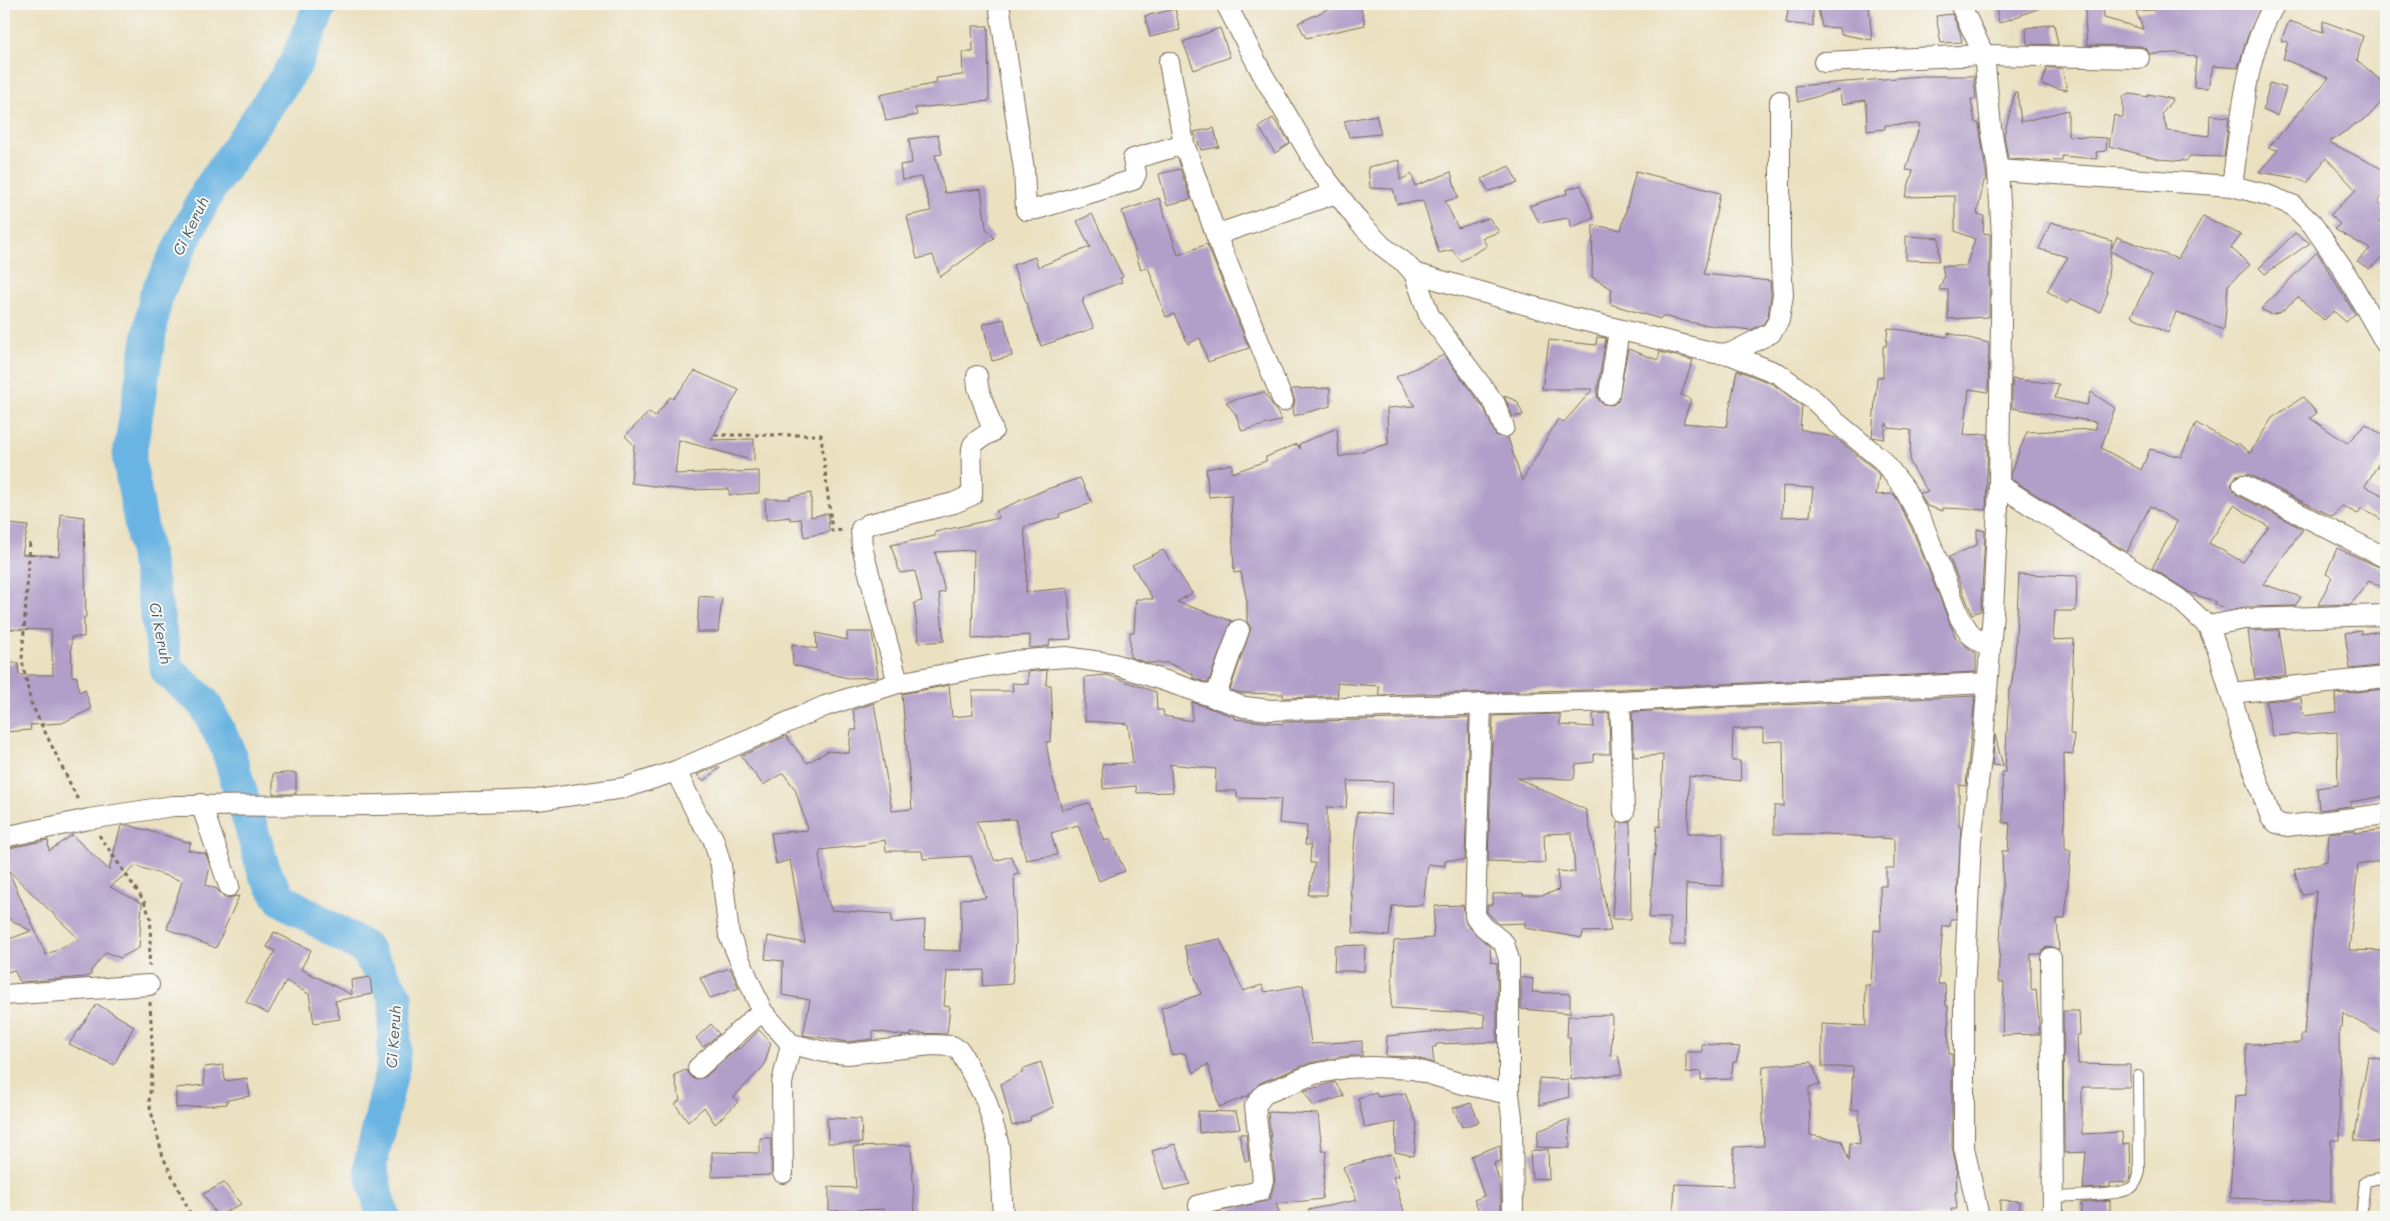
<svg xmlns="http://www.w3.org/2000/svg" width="2390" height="1221" font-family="Mali,sans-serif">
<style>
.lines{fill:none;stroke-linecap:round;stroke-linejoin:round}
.river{stroke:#69b4e2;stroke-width:34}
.building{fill:#b19fc9;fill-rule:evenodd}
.service-casing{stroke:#796a57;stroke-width:12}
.minor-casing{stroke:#796a57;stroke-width:22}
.path{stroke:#796a57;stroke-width:3;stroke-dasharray:4 4;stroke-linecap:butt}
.service{stroke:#fff;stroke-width:10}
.minor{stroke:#fff;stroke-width:20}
.labels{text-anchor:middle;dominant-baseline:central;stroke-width:4;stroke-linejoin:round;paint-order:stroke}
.water-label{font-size:15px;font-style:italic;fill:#4b5a63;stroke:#f6f6f2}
</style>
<rect width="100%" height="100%" fill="#f6f6f2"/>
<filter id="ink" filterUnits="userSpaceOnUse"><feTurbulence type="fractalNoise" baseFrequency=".02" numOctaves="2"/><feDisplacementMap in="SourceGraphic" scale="10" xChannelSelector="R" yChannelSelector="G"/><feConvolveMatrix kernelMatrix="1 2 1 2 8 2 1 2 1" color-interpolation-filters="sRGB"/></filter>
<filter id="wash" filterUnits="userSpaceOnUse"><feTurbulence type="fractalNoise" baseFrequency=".0096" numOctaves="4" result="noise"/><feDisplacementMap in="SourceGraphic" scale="20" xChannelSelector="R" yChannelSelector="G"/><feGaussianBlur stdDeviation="1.12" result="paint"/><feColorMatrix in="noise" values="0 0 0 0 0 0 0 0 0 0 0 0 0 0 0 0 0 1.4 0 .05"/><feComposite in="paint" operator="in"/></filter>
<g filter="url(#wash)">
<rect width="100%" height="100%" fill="#ebe1c1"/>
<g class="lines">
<!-- river -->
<path class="river" d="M321,4L295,65L208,191L156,295L129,458L167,670L204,703L227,747L265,874L281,899L366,949L396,998L393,1066L370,1166L383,1217"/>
</g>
<g id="blocks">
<!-- building -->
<g class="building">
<path d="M1348,4H1360L1365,25L1306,38L1298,23L1324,11V10Z"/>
<path d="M1789,4H1813V26L1786,23Z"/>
<path d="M1817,4L1869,7L1872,40L1840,34L1839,28L1822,27Z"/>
<path d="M1995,4H2047L2048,5L1999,23Z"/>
<path d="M2086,4H2103L2104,18L2143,29L2136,11L2154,10V4H2262L2246,40L2238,68L2213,66L2208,88L2194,87L2196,57L2178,53L2150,54L2146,48L2139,46L2087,45L2085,20Z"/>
<path d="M1175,9L1180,30L1150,37L1145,16Z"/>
<path d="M1952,14L1960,32L1962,42L1941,43L1936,16Z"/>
<path d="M2289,21L2323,32V21L2363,36L2357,60L2386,85V97L2369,116L2329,142L2386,171V188L2378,202L2383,208L2381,211L2385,216L2378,222L2386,230V258L2383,256L2369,269L2357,261L2370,249L2334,229L2340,224L2330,215L2356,190L2326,158L2307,183L2295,178L2259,172L2278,150L2268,148L2329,78L2283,59L2288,42L2281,41Z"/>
<path d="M2054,24L2058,45L2027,44L2026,28Z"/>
<path d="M972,26H988L989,101L915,108L917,115L886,121L880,95L937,83L936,78L963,75L962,52H973Z"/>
<path d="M1220,28L1230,57L1194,70L1183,42Z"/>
<path d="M2047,68H2062L2067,90L2042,85Z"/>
<path d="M1922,76H1974L1976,99H1971L1975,122L1979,124L1987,180L1984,181L1977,214L1984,216L1983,233L1990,234L1989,317L1948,319V290H1939L1944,277L1942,266H1966L1975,239L1955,231V196L1905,197L1913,171L1906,170L1920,124L1885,125V129L1867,131L1866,100L1842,104L1839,90L1798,102L1795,86Z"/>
<path d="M2270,83L2286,88L2277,116L2263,110Z"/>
<path d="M2015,92H2017L2021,122L2068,110V136L2107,138L2106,151L2096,152L2097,159L2062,156V161L2008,159L2004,135Z"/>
<path d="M2131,94L2148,97V94L2173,99L2162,114L2168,131L2209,136L2210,115L2229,117L2224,157L2190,156L2186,161L2158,159L2109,146L2114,115L2123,118V96Z"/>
<path d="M1376,115L1381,134L1349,137L1344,121Z"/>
<path d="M1273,118L1290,143L1275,153L1259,127Z"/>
<path d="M1214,128L1219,147L1201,150L1194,132Z"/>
<path d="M938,135L942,154L935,155L945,193L981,189L986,228L994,238L940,277L933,255L917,259L907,216L931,211L922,177L902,180L900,165L912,163L909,139Z"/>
<path d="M1400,160V180L1412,174L1415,186L1451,172L1458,198L1445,201L1458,228L1489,218L1499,232L1482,238L1487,246L1461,261L1452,250L1439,253L1423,201L1397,204L1393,189L1370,188L1368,167Z"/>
<path d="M1509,166L1518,183L1488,191L1482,179Z"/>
<path d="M1180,169L1191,199L1167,205L1159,174Z"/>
<path d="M1636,171L1720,193L1704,274L1770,281L1771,294L1768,316L1763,324L1751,330L1699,324L1662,316L1660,319L1610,304L1612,289L1592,277L1593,225L1621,230Z"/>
<path d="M1581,185L1594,218L1572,227L1568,218L1540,223L1529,206L1567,194L1566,190Z"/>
<path d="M1159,198L1178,255L1207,244L1249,348L1208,362L1200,338L1188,344L1174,314L1166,317L1148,267L1141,270L1122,211Z"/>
<path d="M1092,214L1123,277L1120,278L1122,282L1083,297L1084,300L1082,301L1094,328L1041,346L1013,265L1035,257L1038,267L1090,247L1077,221Z"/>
<path d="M2203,216L2241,235L2231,248L2250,265L2228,285L2224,330L2176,312L2168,333L2131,316L2152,275L2111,251L2106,291L2108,292L2100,312L2071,299L2068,304L2047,291L2068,257L2039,249L2051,222L2112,241L2111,250L2117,237L2178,259Z"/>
<path d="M2295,233L2310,243L2265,274L2259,268Z"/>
<path d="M1906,236L1939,238V261L1906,260Z"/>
<path d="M2317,252L2355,314L2346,322L2334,311L2324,320L2298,297L2281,312L2272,315L2261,309Z"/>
<path d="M1004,319L1012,356L992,361L983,324Z"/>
<path d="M1888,328L1948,337V333L1989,343L1988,392L1969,389L1964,435L1988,434L1986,510L1943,508V511L1927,506L1920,493L1928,492L1910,463L1911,430L1889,428L1886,423L1884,439L1872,437L1877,377H1883V346H1886Z"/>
<path d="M1597,337L1606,338L1597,392L1598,399L1602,404L1613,405L1618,401L1628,349L1658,360L1660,352L1693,360L1681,395L1691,399L1683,423L1726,427L1737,370L1773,384L1802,406L1800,429L1836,438L1873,468L1879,475L1876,495L1894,494L1912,529L1956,638L1976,654V672L1620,689L1379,695V686L1337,683L1338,696L1283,698V694L1241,693L1230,690L1251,628L1247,622V602L1241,572L1234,573L1231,495L1209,497L1206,469L1232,464V473L1266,461V457L1297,444L1300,449L1299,444L1337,428L1339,457L1388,444L1387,408L1415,406L1396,377L1444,355L1485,410L1496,436L1508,438L1522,481L1558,419L1564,422L1593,389H1542L1549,340L1596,345ZM1783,486L1813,488L1810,516L1782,517Z"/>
<path d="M695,371L739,390L711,440L754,439V461L679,440L675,474L759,471V493L729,495V489L684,490L631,483L634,445L625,436L649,412L655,417L670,397L673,399Z"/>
<path d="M2012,379L2059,384L2055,398L2087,405L2091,392L2115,408L2101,448L2141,470L2150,449L2181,457L2196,423L2236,445L2238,443L2250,453L2272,418L2303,397L2317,413L2310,418L2347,443L2366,424L2386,438V452L2365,486L2386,497V522L2361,508L2358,514L2342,506L2333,517L2248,474L2237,475L2231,485L2237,495L2303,529L2263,584L2301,597L2295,606L2245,607L2230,610L2214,604L2216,602L2189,592L2152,568L2177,522L2150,506L2127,552L2011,479V472L2027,432L2096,429V422L2012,408ZM2234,505L2269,527L2243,562L2209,543Z"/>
<path d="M1330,388V406L1294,416L1293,408L1295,402L1291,389Z"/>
<path d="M1264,392L1282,420L1242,431L1236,415L1226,402Z"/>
<path d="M1504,396L1517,401L1523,415L1513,417Z"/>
<path d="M1080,478L1092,503L1059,514L1060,517L1024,527L1027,559L1026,592L1068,588L1071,639L1050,640L1049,646L1030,648V635L972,639L974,550L935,552L945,592L939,593L944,641L919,643L914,603L922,601L915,571L900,573L891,545L935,536V532L999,518L996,511L1047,489Z"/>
<path d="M811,493V517L828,513L829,532L804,537L801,519L790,520V517L766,520L765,499H790V497Z"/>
<path d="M61,514L84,517L86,617H84V637H71L72,676L77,677L79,692L85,689L91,709L62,723L30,725L31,730L4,732V663H18L19,675H53L51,630L4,629V555L5,556L10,524L28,526L22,554L59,556Z"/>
<path d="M1977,529L1985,531L1981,611L1972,614L1949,557L1977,545Z"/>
<path d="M2337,548L2386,570V589L2369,581L2351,604L2318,605L2332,577L2326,574Z"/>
<path d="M1163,550L1192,593L1177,602L1232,621L1208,683L1193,678V674L1168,663H1147L1130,657V632H1134L1136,599H1153L1132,565Z"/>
<path d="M2019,574L2077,576L2076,611H2055L2053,640L2074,639L2070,734H2074L2073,754L2064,753L2065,850H2071L2065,919H2057L2059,950L2050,946L2045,948L2040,954H2031V990L2036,989L2040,1034L2002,1035L2004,982H1998L2003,883L2002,851H2008L2010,823H2003L2002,772H2005L2009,689H2011L2015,656Z"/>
<path d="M699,596L722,598L718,632H697Z"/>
<path d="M2279,630L2286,675L2255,679L2248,631Z"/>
<path d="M2361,630V634L2386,630V665L2350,669L2345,633Z"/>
<path d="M847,632H872L878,677L848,678L793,665L792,644L817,649L816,633L847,640Z"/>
<path d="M1047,670L1046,685H1051L1052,703L1050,742H1046L1051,771L1062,810L1089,803L1105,841L1110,839L1125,871L1099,881L1078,825L1051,833L1057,855L1026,860L1015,819L976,821L995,861L1011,856L1019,874L1014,875L1016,942L1012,984L982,986L984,970L947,971L944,1006L950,1007L947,1034L911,1033V1035L907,1036L873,1031V1039L847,1042L803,1035L810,1000L782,995L783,961L765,959L768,936L805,943L790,860L776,864L771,833L808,830L795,789L783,773L763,785L741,756L786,736L807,763L828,751L849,753L851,730H857L853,710L874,703L892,811L912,809L902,694L949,685L952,717L973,715L972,691H1013L1012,683L1028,684V672ZM885,840L886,851H922L923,859L971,856L986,898L961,899V951L924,950L925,920L891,923L892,914L831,910L824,887L819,855H820V850L863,845Z"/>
<path d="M1107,675L1156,692L1157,710H1163L1164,716L1192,721V702L1235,717V719L1283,724V722L1469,717L1465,860H1445V866L1428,864L1423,905L1392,906L1389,936L1353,933L1352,895H1350L1357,812L1392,815L1393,782L1348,781L1346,808L1327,807V895H1308L1315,863H1310L1311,845H1305L1307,826L1279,823L1281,799L1237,798V791H1215L1216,769L1170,764L1173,792L1137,793L1136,786L1103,789L1102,764L1133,763L1128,724L1085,721V677Z"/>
<path d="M2386,689V796L2350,802L2351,806L2319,810L2317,788L2338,785L2337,732L2272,736L2266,701L2301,698L2303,716L2336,712L2335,694Z"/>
<path d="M1975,696L1966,786L1959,785V827H1961L1956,919H1951L1950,926H1943L1938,984H1945L1946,1006H1948L1949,1054H1952V1147L1958,1174H1956L1957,1192H1955L1957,1209H1951L1953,1217H1673L1675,1184L1733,1186L1734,1147L1764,1146L1762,1086L1763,1066L1812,1062L1820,1085L1809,1087L1810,1135L1842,1141L1849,1161L1850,1143L1860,1144L1859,1110H1851L1853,1067H1822V1024L1866,1026L1865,985H1871L1874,930L1881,931L1880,886H1886V868H1894V839L1828,834H1774V806H1784L1783,741L1763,742V729H1733L1732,761H1740L1741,781L1689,776L1688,833H1723V886L1686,884L1685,945H1670V918H1649L1657,826L1660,827L1663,755L1634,757L1632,712Z"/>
<path d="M1609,713L1610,754H1594V762L1576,764L1574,779L1517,778L1586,810L1611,931L1583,932L1582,938L1525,928V923L1499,924L1487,912V905H1493V894L1523,893V895H1543L1559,890L1557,871L1575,872L1572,833L1544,834L1545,863L1488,861L1493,716L1560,714V725L1594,727L1593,714Z"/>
<path d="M1995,735L2003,766L1992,765Z"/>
<path d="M718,766L720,768L703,781L697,775Z"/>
<path d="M286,773H296V794H273V774Z"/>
<path d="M1618,822H1630L1631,919H1612Z"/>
<path d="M128,825L191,843L188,850L206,854L210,866L206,885L217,889L221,895L226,898L239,896L216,948L167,929L182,881L136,866L110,887L142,903L139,948L120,958L106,952L91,971V975L85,977L20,982L14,970L4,973V941L31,931L4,916V849L48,840L49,851L72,835L109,870L121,826ZM8,870L79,939L46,955Z"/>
<path d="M2386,829V860L2358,865L2349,950L2386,951V1037L2343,1013L2342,1027H2339L2340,1140H2331V1202L2230,1198L2235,1096L2246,1095V1044L2301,1043V1035H2304L2316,891L2302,895L2294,870L2327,861L2329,833L2355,830V833Z"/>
<path d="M1463,905L1466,924L1490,947L1491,962L1497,963V1042L1436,1044V1047H1432L1434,1063L1414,1057L1386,1056L1387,1036L1485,1027L1484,1014L1391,1008L1394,941L1433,938L1435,906Z"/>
<path d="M274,932L311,950L301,969L352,995L351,980L370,977L372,994L335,1001L340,1019L314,1023L309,994L286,981L268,1014L246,1002L275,951L267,947Z"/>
<path d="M1220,939L1243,991L1262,985L1265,992L1303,985L1311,1044L1362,1041V1056H1344L1310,1063L1260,1083L1248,1096L1219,1107L1208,1064L1194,1073L1185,1053L1172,1055L1161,1008L1201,994L1184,946Z"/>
<path d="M1365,945L1364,971H1334L1335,946Z"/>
<path d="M730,968L739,988L710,998L700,978Z"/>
<path d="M1521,977L1533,979L1532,992L1570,994V1013L1521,1009Z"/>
<path d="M97,1004L134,1026L114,1065L69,1044Z"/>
<path d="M2063,1011H2079L2080,1035H2077L2078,1064L2130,1065V1087H2082V1134L2122,1132L2123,1145L2130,1144L2131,1177L2126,1182L2110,1183V1187L2083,1189L2086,1152L2064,1153Z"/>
<path d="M1612,1015L1611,1056L1618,1055L1622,1074L1571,1080L1570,1037H1567L1568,1016Z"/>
<path d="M711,1024L719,1034L703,1047L696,1038Z"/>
<path d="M759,1030L771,1043L764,1066L734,1097L738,1102L715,1124L704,1107L688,1122L675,1104L680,1100L674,1075L686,1070L694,1079L705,1077L738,1048L740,1049Z"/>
<path d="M1702,1044L1740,1047L1736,1062H1733L1731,1079L1701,1080V1071L1686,1073V1052H1702Z"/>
<path d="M2368,1057L2386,1060V1142L2354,1141Z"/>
<path d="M1041,1062L1054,1107L1030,1117L1031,1120L1012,1126L1001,1084L1023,1072L1022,1069Z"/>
<path d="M223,1065L225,1081L247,1078L250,1096L227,1100V1104L176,1108V1088L204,1085V1067Z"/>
<path d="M1539,1078L1568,1080L1569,1097L1539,1105Z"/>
<path d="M1335,1082L1344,1096L1313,1106L1304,1091Z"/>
<path d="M1376,1093L1378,1097L1405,1093L1417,1124L1414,1156L1395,1152L1396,1122L1365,1128L1358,1098Z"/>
<path d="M1471,1103L1479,1122L1462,1127L1453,1108Z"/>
<path d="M1198,1111L1236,1112L1240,1128L1199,1133Z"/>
<path d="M1268,1112L1318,1114L1322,1151H1326L1322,1199L1276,1204L1281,1217H1195L1270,1200L1275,1179Z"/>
<path d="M827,1118L861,1119L862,1143H828Z"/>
<path d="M1569,1119L1570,1148L1537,1147L1538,1131Z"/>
<path d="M1239,1134H1246L1249,1161H1245Z"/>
<path d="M760,1138H771V1175L712,1177V1152L760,1153Z"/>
<path d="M1175,1144L1190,1184L1164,1190L1152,1151Z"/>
<path d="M911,1145L915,1217H884V1209L829,1211V1187L856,1188L853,1147Z"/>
<path d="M1500,1145L1501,1161L1494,1163L1501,1189V1217H1482L1474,1200L1484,1196L1471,1156Z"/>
<path d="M1548,1149L1549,1179L1532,1178L1530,1152Z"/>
<path d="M1392,1154L1399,1176L1393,1177L1406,1217H1309L1308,1210L1357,1200L1343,1167Z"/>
<path d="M224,1183L241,1204L217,1216L203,1194Z"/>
<path d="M2000,1200L2020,1201V1217H2000Z"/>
<path d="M2110,1200V1217H2081V1203Z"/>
</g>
</g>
</g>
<g filter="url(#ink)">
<use href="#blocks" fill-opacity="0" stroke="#796a57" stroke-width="1"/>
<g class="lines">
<!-- service casing -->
<g class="service-casing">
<g id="service">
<path d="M2053,1197C2070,1196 2119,1196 2131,1188C2136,1185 2137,1180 2139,1175L2138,1076"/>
<path d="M2361,1217L2365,1181L2386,1177"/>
</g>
</g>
<!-- minor casing -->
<g class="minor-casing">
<g id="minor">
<path d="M999,4L1024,170L1026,210L1037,209L1133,180L1136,174L1133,159L1184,144L1216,235L1283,401"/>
<path d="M1226,4L1263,75L1318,168L1359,222L1382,246L1405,263L1414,273L1573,318L1715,353L1729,354L1779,374L1815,401L1836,422L1882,460L1904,488L1923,524L1960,618L1971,635L1990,649"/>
<path d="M1960,4L1984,55L1991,127L1998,170L2002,236L1999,485L1993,612L1983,742L1971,841L1964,993V1147L1979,1217"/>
<path d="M1169,62L1184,144"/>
<path d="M1824,62L1984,55L2139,58"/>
<path d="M1998,170L2232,186L2267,195L2292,205L2312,224L2342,267L2386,344"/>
<path d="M2232,186C2240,131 2245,51 2275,4"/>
<path d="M1216,235L1336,193"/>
<path d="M1414,273L1429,315L1495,404L1504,427"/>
<path d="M1729,354L1771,333L1779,320L1783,295L1780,248V101"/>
<path d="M1609,394L1619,330"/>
<path d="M1999,485L2179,599L2208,626L2220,656L2245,745L2271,818L2277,823L2287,826L2386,814"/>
<path d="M2243,485L2386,558"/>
<path d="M2208,626L2245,619L2386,615"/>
<path d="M898,683L862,547L861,529L869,524L954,503L972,495C973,486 970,450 973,445C977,439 987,435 993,431L978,387L977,376"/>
<path d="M2230,693L2386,677"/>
<path d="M1215,698L1239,630"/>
<path d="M1620,701L1624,812"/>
<path d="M1481,704L1475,916L1484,927L1504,943L1509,960V1094L1512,1117L1513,1217"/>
<path d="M676,771L699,818L713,838L721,865L729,935L762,1011L791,1044L825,1052L847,1054L932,1045L952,1046L960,1051L986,1100L996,1134L999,1147L1003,1217"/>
<path d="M201,804L229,886"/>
<path d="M4,837L89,819L173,806L378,805L537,800L624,788L676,771L825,706L898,683L1015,661L1066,657L1114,664L1244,707L1271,710L1620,701L1987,683"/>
<path d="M2051,958L2053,1217"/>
<path d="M4,995L149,985"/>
<path d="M698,1068L762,1011"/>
<path d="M783,1173L782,1083L791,1044"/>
<path d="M1199,1205L1260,1191L1263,1180L1255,1106L1264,1094L1314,1074L1346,1068L1372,1067L1413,1069L1459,1083L1509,1094"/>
</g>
</g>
<!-- path -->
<g class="path">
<path d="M715,435H821L832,531L843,530"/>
<path d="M30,543L22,660L31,703L79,802"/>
<path d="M99,835L144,901L151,920L149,966"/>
<path d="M150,1002L153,1062L149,1103L163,1157L192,1217"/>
</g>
<!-- service -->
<use href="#service" class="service"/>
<!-- minor -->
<use href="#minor" class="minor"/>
</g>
</g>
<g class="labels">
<!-- water labels -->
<g class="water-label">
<text transform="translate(190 226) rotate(-64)">Ci Keruh</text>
<text transform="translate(161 633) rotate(79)">Ci Keruh</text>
<text transform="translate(393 1037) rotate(-86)">Ci Keruh</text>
</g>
</g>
<!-- margin -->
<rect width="2390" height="1221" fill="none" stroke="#f6f6f2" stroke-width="20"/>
</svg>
